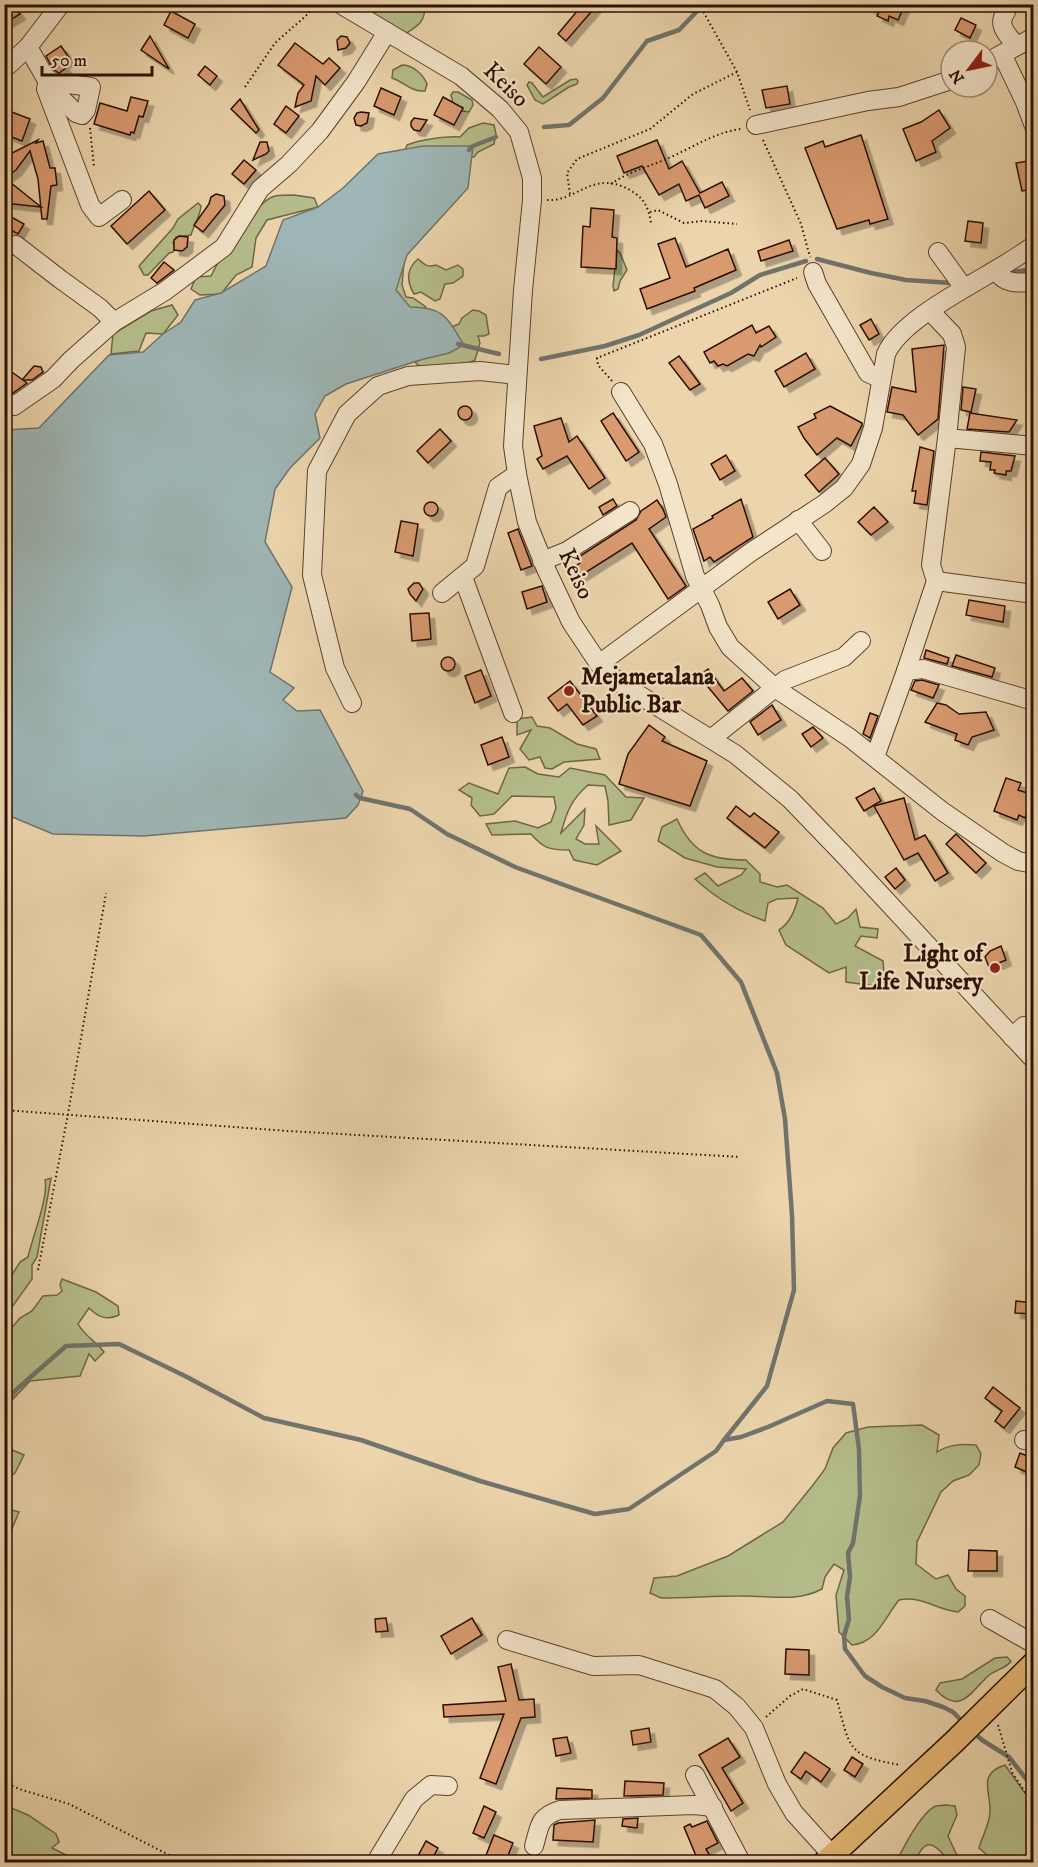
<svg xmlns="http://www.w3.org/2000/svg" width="1038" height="1867" font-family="'IM FELL DW Pica',serif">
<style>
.green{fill:#b5be8b;stroke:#706746;stroke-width:1.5}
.water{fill:#9eb6b6;stroke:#70746d;stroke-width:1.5}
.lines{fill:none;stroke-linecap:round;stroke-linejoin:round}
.stream{stroke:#70746d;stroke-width:4.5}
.building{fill:#d99a70;stroke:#2c1000;stroke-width:1.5;filter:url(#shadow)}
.minor-casing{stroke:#5c412b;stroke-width:20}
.major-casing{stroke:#2c1000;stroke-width:25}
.path{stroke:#2c1000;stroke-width:2;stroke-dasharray:1.5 3;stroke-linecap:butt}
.minor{stroke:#f3e4ca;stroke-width:18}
.major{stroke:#e6ba76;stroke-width:22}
.poi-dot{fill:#8f2418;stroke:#f3e4ca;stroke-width:2}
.labels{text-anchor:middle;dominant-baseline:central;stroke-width:4.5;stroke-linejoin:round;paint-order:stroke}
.street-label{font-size:24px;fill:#2c1000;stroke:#f3e4ca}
.poi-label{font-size:24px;font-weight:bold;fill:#2c1000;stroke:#f3e4ca;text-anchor:start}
</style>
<defs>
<filter id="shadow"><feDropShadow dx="5.5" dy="5.5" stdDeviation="0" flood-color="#0004"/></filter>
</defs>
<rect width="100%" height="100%" fill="#ecd5ad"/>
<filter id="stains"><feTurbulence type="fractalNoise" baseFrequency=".00333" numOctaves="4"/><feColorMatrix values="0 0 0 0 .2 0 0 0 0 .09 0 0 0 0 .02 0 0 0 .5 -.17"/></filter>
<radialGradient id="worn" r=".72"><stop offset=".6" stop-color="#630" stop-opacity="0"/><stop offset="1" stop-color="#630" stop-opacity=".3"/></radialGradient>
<!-- green -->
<g class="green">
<path d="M352,5H370L383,9L398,8L401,5H425C425,22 419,25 405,34Z"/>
<path d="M402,65C413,65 423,74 427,84L425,91C411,92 404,82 392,78L393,70Z"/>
<path d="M576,79L578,81L577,84L569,87L543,104L535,100L527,85L529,82L532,83L543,97L570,80Z"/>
<path d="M453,92H458L472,100L473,105L469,112L462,111L463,108L453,103L451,95Z"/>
<path d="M483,123L494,125L496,134L494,144L478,152L474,157L404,153L407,145C419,140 446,136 460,137L469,128Z"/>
<path d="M294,195L314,198L318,207L267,220L256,238L252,267L236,275L221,294L200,295L191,289L196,277L211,276C220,257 255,201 275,196C281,195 289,195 294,195Z"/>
<path d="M198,203L201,206C200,217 194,224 191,235L176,237L173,243L175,249L173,252L169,253L148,275H144L139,266L173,228L178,219Z"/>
<path d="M617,250L620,253L627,270L620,281L618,289L614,291L613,286Z"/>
<path d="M418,259C424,264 427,268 436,265L446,270L458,265L463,269V276L453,283L445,284L440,299L435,301L421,292L414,294C407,282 406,269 418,259Z"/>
<path d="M404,262L402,285L406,297L413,298L426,307L421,315L401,314L390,274Z"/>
<path d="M172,305L178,315L163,334L146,333L139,351L111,354L113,334L151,311Z"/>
<path d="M473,310L479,311L486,315L489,334L484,336H478L480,343L475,360C467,365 462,363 452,364C440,365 424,374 415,362L420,360L449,328L459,324L462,318Z"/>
<path d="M532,717L537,726L550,728L577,744L596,749L600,759L564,762L552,769L545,768L540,757L529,760L520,749L531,730L517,735V719Z"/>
<path d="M525,767L538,774L559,777L570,768L605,775L626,797L644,798L631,820L609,825L608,801L605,786L588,785C571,800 567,811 561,833L585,809L584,825L576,839L585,844H599L596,826L621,851L597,865L574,860L569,850C550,850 544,849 531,834L492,835L486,824L515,821L538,828L551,822L556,808L554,797L512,796L494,814L480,816L471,805L472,798L459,790L469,783L498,794L509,768Z"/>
<path d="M677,819C692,853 710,860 746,860L760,874V882L777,887L787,885L823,908L836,924L848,918L856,909L860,927L878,929L877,938L861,936L855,946L883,961L884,973L875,986L846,982V967L829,973L786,945L779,930C790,923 795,911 798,898L777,899L768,903L765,921C739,912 716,898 695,879L705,873L718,886L741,875L746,869L717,867L685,858L658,841L662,827Z"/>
<path d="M51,1178L37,1257L32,1265V1279L5,1317V1286L20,1262L28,1257C32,1239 49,1195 45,1180Z"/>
<path d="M62,1279L96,1292L118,1306L119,1315C107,1321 98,1317 89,1308L78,1324C84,1335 96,1342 104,1352L95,1361L89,1354L80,1376L30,1381L13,1399L5,1402V1334L15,1324L20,1318L32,1311L43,1296L57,1295L62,1291L60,1285Z"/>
<path d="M922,1425L939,1435L937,1452C950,1444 961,1444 976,1445L981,1454L979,1465L969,1475L953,1481L941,1492L917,1542L916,1564L936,1579L948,1575L956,1589L965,1596V1606L958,1612C937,1610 921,1595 899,1600C885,1617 877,1643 852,1645L839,1632L836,1595L844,1570L834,1564L825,1577L822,1589C796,1603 768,1595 740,1596C713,1596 687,1598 661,1598L650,1593L654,1578L677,1576L728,1556L783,1522L813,1485L825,1469L833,1448L846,1433L868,1427Z"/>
<path d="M5,1447L24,1455L15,1473L5,1480Z"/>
<path d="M4,1508L19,1512L9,1536H5Z"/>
<path d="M1007,1657L1011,1661C1006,1669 996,1669 988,1676C971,1692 960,1716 936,1690L940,1683L962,1679L995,1658Z"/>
<path d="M1005,1765L1032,1803L1027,1862H995L979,1848C982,1837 990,1823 990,1812C991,1791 977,1774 1005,1765Z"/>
<path d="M4,1805L28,1815L56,1834L59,1842L52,1848L80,1862H5Z"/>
<path d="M946,1805L955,1806L957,1815L948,1836L960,1862H950C948,1857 945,1856 941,1852C927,1836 921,1849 914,1862H896C903,1849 921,1812 936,1806C939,1805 942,1806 946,1805Z"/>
</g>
<!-- water -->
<path class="water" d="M423,146H473L468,188L407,255L396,290L410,307C445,307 447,318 464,345L449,353L420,360L346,384L325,396L315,414L320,438L290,468L275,489L265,542L292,587L270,672L294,688L283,700L297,711L320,710L363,791L358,805L346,818L144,836L53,834L5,814V430L39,428L109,355L143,352L163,334L181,322L195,300L221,293L266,266L283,220L318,207L343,188L378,154Z"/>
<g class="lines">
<!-- stream -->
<g class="stream">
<path d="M544,127L569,125L603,98L647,41L679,30L704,4"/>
<path d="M469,150L473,146L496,137"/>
<path d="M817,259L871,273L906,280L952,283"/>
<path d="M1012,272L1034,269"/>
<path d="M458,344L499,354"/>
<path d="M541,359L605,346L639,335L731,293L760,275L806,261"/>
<path d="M356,795L360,798L410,809L447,834L515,867L701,935L741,982L777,1073L785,1119L792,1215L794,1290L767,1386L724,1440"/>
<path d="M4,1403L17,1389L66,1346L119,1344L185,1376L264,1418L361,1440L480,1481L595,1514L629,1509L716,1451L724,1440L741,1437L768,1427L827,1401L853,1404L859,1449L860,1496L853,1543L848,1553L850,1577L847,1597L849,1619L844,1636L845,1649L865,1676L882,1687L905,1698L925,1701L943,1707L953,1712L963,1722"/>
<path d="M973,1732L982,1740L1009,1757L1034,1789"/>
</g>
</g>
<!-- building -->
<g class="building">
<path d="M4,4H13L20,14L4,24Z"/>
<path d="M583,4H598L566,41L558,34Z"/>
<path d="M863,4H905L898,20L889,16L888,21L877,16L879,12Z"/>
<path d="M171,11L195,24L188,38L164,25Z"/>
<path d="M961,18L976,25L970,38L955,30Z"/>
<path d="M150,36L169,69L141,50Z"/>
<path d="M341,36L347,37L350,43L346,48L338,50L337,40Z"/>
<path d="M295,43L323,64L329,58L340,68L325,85L316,76L311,101L295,107L298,93L304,85L278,65Z"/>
<path d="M61,46L70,59L63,64L66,68L59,73L53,69L46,56Z"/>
<path d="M539,47L561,67L546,84L524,64Z"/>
<path d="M205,66L217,76L210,85L198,75Z"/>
<path d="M787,86L790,104L766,108L762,90Z"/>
<path d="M381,88L401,97L394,115L374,106Z"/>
<path d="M131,97L148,101L143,117L139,116L134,133L131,132L130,135L94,124L100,103L127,111Z"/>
<path d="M443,97L463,108L454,125L434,115Z"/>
<path d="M240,99L259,130L256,133L231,109Z"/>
<path d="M286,106L299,116L286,133L274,124Z"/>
<path d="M4,109L30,119L22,141L4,134Z"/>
<path d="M939,110L950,128L932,141L936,152L916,161L903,129L921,122Z"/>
<path d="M361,112L369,113L367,123L361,126L356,125L354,118L357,113Z"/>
<path d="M414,118L427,120L420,131L414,130L411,126V122Z"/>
<path d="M861,135L888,219L870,224L869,220L837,229L805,148L823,141L825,147Z"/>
<path d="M38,140L36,143L43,141L50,168H55L57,185L51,186L47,219H42L38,179L30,151L16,170L5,178L41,207L4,203V157Z"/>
<path d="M657,140L669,169L682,161L700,193L722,182L729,196L705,208L699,195L686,201L679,184L659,195L642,166L624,173L617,156Z"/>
<path d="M260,142H267L269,151L266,154L253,160Z"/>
<path d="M244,160L256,170L244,184L232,174Z"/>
<path d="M1034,160V189L1022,191L1016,163Z"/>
<path d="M149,191L165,210L127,244L111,226Z"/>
<path d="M216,194L224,196L225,205L203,232L194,225L209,204L211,197Z"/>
<path d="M591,208L614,210L612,237L617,238L616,269L581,267L583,226L590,227Z"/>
<path d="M4,213L24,224L18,234L4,226Z"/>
<path d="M968,221L983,223L981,243L965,241Z"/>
<path d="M179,236L188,237L187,247L182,251L174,250V240Z"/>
<path d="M675,238L686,267L728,249L736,270L694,288L695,291L647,309L640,289L670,278L658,244Z"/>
<path d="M789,240L793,251L761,261L758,251Z"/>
<path d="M164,262L174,270L157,283L151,278Z"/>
<path d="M871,319L879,334L869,340L860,325Z"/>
<path d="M752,325L756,333L769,326L776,337L761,347L760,345L754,356L748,354L727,366L723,364L718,366L714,361L710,363L704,352Z"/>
<path d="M944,345L938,419L918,435L903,415L887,412L892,387L916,392L912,349Z"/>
<path d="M806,353L815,369L784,387L775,371Z"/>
<path d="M679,356L700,384L690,390L669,363Z"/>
<path d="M34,366L41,367L43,372L32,380H22Z"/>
<path d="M9,370L27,383L13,393L4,387V376Z"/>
<path d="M963,387L976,389L971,412L961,410Z"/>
<path d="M830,406L862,423V425L851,446L837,438L817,455L804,438L798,427L816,418L814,414Z"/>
<circle cx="465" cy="413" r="7"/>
<path d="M613,413L639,452L626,461L601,421Z"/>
<path d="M970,413L1017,420L1009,432L967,429Z"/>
<path d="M561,418L569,442L577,436L605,478L589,489L567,456L543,469L537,459L542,456L534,426Z"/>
<path d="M440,429L451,441L428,463L417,451Z"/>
<path d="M920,447L934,451L927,505L914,503L916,491H912Z"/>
<path d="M981,452L1015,456L1011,471H1006V475L994,473L995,470H990L991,462L980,461Z"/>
<path d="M726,455L735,471L720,480L711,464Z"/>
<path d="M825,458L839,474L819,492L805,475Z"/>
<path d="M613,499L617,506L603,515L599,507Z"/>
<path d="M741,499L753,537L714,562L710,557L704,561L693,529L713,518L712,516Z"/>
<path d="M657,500L663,509L666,517L649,529L686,586L668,599L632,543L580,576L574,567L580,563L577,558L636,520L641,511Z"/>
<circle cx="431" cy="509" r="7"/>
<path d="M874,507L888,522L871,535L858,522Z"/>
<path d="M401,521L418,524L413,556L395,552Z"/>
<path d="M518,529L532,566L521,570L508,533Z"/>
<path d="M414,583H419L423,589L416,601L410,594L408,589Z"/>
<path d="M542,586L547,602L527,609L522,592Z"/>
<path d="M790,589L800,605L778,619L768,602Z"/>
<path d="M969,600L1005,606L1003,622L966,615Z"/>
<path d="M429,613L431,639L412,641L410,614Z"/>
<path d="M926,650L949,658L947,664L924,658Z"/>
<path d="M956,655L995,668L992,677L952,666Z"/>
<circle cx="448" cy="664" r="7"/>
<path d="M708,669L724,691L742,678L753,691L728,711L699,676Z"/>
<path d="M481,670L491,696L475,703L465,676Z"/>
<path d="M922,680L939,685L933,698L911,690L915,681Z"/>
<path d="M570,681L597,716L583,725L567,704L558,711L548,698Z"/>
<path d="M937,703L946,705L959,714L986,712L994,730L972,737L968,745L955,740L957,734L925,722Z"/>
<path d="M772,705L781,720L758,735L750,722Z"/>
<path d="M870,713L878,716L870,738L863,734Z"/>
<path d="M649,725L665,737L662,741L707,761L690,806L619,784L628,754Z"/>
<path d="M813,727L823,738L811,747L802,734Z"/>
<path d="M502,737L509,757L488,765L481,745Z"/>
<path d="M1006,778L1021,783L1018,790L1033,795L1025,818L1019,815L1017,820L994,811Z"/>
<path d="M874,788L881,801L864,811L856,798Z"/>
<path d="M904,798L915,840L925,835L948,873L935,881L918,853L904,860L874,806Z"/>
<path d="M736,806L750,817L754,813L779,832L765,848L727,818Z"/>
<path d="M956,834L986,863L976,873L946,844Z"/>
<path d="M896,868L905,880L895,889L885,877Z"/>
<path d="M1001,946L1006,960L989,967L985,957L990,951Z"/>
<path d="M1016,1301L1034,1303V1314L1015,1313Z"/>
<path d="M993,1387L1020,1408L1004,1428L995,1421L1002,1411L985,1398Z"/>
<path d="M1020,1453L1034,1459V1475L1015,1467Z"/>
<path d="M969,1550L997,1551V1571H968Z"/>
<path d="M386,1618L388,1631L376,1632L375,1619Z"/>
<path d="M472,1618L482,1635L451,1654L441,1636Z"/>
<path d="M786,1649L809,1650V1675L785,1674Z"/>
<path d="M511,1664L519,1700L534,1699L535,1717L521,1718L496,1784L480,1778L504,1714L444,1717L443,1705L506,1701L498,1667Z"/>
<path d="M649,1728L651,1742L633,1745L631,1731Z"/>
<path d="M567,1737L571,1753L556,1756L553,1739Z"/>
<path d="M728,1738L740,1757L722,1768L743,1803L731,1811L699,1755Z"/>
<path d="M805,1752L830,1769L821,1782L806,1771L801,1779L791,1772Z"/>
<path d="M852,1757L863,1764L855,1777L844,1770Z"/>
<path d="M625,1781L664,1783L663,1795L624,1796Z"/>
<path d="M557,1788L592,1790V1798L556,1799Z"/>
<path d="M484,1806L496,1812L484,1838L473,1833Z"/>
<path d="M638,1818L637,1828L622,1826L623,1819Z"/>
<path d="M595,1820L593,1842L553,1840L554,1825L558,1823Z"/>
<path d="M707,1821L718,1843L706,1849L714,1863H699L684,1827L690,1824L692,1827Z"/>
<path d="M494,1835L513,1843L505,1863H483Z"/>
<path d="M426,1841L438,1848L430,1863L418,1856Z"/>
</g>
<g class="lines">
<!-- minor casing -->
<g class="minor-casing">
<g id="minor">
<path d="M340,4L461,76L500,109L519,132L532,178V200L523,290L513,446L517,474L527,522L546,569L571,622L599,664L618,682L735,754L790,799L843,854L1034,1060"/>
<path d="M1006,12C996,25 1008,35 1016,46"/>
<path d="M28,47L45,77L60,86L68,84L91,87L86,110L82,115L76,113L60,97V86"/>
<path d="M1002,54L1025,102L1034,126"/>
<path d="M987,62L1034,37"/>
<path d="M4,69L28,47L61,4"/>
<path d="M48,79L46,89L90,205L99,217L122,200"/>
<path d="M756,125L868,101L899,97L951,80"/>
<path d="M16,245L60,279L100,308L114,322"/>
<path d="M938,252L964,288"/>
<path d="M996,270C1004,285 1019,283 1034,282"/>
<path d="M813,272L817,284L868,373L881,379"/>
<path d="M621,392L653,444L668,484L695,576L710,605L718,627L730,647L775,688L850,738L942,811L1003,853L1018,861L1034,864"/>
<path d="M4,401L14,406L53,379L71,360L114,322L165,291L224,247L260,189L289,164L320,131L356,82L387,32"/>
<path d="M947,438L1034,446"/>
<path d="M798,520L822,551"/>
<path d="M542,561L567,551L630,511"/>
<path d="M463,577L513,713"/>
<path d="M936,581L1034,594"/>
<path d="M442,593L475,566L498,487L517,474"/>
<path d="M599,664L751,552L824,504L844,488L861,464L873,428L886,354C904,313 996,275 1034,245"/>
<path d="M906,671L936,581L931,565L947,438L956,347L952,334L930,311"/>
<path d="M352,703L335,668L312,575L317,471L347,414L378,386L408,376L480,371L517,375"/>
<path d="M712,738L785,680L844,657L861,641"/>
<path d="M875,757L906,671L923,669L1034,701"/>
<path d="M1012,1037L1024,1026L1034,1025"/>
<path d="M1024,1440L1034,1441"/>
<path d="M990,1619L1034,1644"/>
<path d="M507,1640L593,1666L639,1665L715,1689L737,1707L754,1728L777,1784L794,1813L832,1855"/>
<path d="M695,1775L741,1862"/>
<path d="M534,1846C540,1826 538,1817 560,1810L694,1805L713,1807"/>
<path d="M376,1862L414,1799L431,1785L448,1786"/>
</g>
</g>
<!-- major casing -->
<g class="major-casing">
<path id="major" d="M825,1862L955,1741L1034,1663"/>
</g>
<!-- path -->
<g class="path">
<path d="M699,4L737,72L750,110"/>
<path d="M245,87L275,43L309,13L314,4"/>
<path d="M90,128L94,167"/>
<path d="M763,140L801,224L810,257"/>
<path d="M611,184C629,171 652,166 671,157C695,146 716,132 741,129"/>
<path d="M570,194L567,173L577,159L650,129L693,94L737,72"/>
<path d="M547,200C578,202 594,167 633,192C645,199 649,210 651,223"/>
<path d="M650,212L658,210L684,223L702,221L737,224"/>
<path d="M612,381L598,365L597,358L797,278"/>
<path d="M4,1110L288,1131L740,1157"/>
<path d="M38,1270L68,1114L106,893"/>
<path d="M766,1717L790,1696L803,1689L837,1700C850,1749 847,1756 901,1765"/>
<path d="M998,1725L1012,1772L1032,1803L1027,1862"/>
<path d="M4,1782L19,1789L69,1804L183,1862"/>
</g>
<!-- minor -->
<use href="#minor" class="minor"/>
<!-- major -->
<use href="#major" class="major"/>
</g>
<!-- markers -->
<g class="poi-dot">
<circle cx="569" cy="691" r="6"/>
<circle cx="995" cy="968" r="6"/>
</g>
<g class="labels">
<!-- street labels -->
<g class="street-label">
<text transform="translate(506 85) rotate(44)">Keiso</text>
<text transform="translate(576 574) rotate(65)">Keiso</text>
</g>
<!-- poi labels -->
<g class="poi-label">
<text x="581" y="677">Mejametalana<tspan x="581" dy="28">Public Bar</tspan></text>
<text x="983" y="954" text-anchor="end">Light of<tspan x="983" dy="28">Life Nursery</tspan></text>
</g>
</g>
<!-- margin -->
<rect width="1038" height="1867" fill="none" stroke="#ecd5ad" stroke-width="24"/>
<rect x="6" y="6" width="1026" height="1855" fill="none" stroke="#2c1000" stroke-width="3"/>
<rect x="12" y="12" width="1014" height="1843" fill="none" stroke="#2c1000" stroke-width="1.5"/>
<!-- north arrow -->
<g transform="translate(969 69) rotate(238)"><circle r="28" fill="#f3e4ca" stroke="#a38f79" stroke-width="1.5"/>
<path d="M0-4.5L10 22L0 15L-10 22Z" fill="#8f2418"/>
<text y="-9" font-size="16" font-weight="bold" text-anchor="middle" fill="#2c1000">N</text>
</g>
<!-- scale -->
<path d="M42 66v9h110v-9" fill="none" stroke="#2c1000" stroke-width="3"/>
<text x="51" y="66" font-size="18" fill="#2c1000" stroke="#f3e4ca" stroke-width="4.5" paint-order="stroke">50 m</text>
<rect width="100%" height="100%" filter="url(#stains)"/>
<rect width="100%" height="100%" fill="url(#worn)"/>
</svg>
